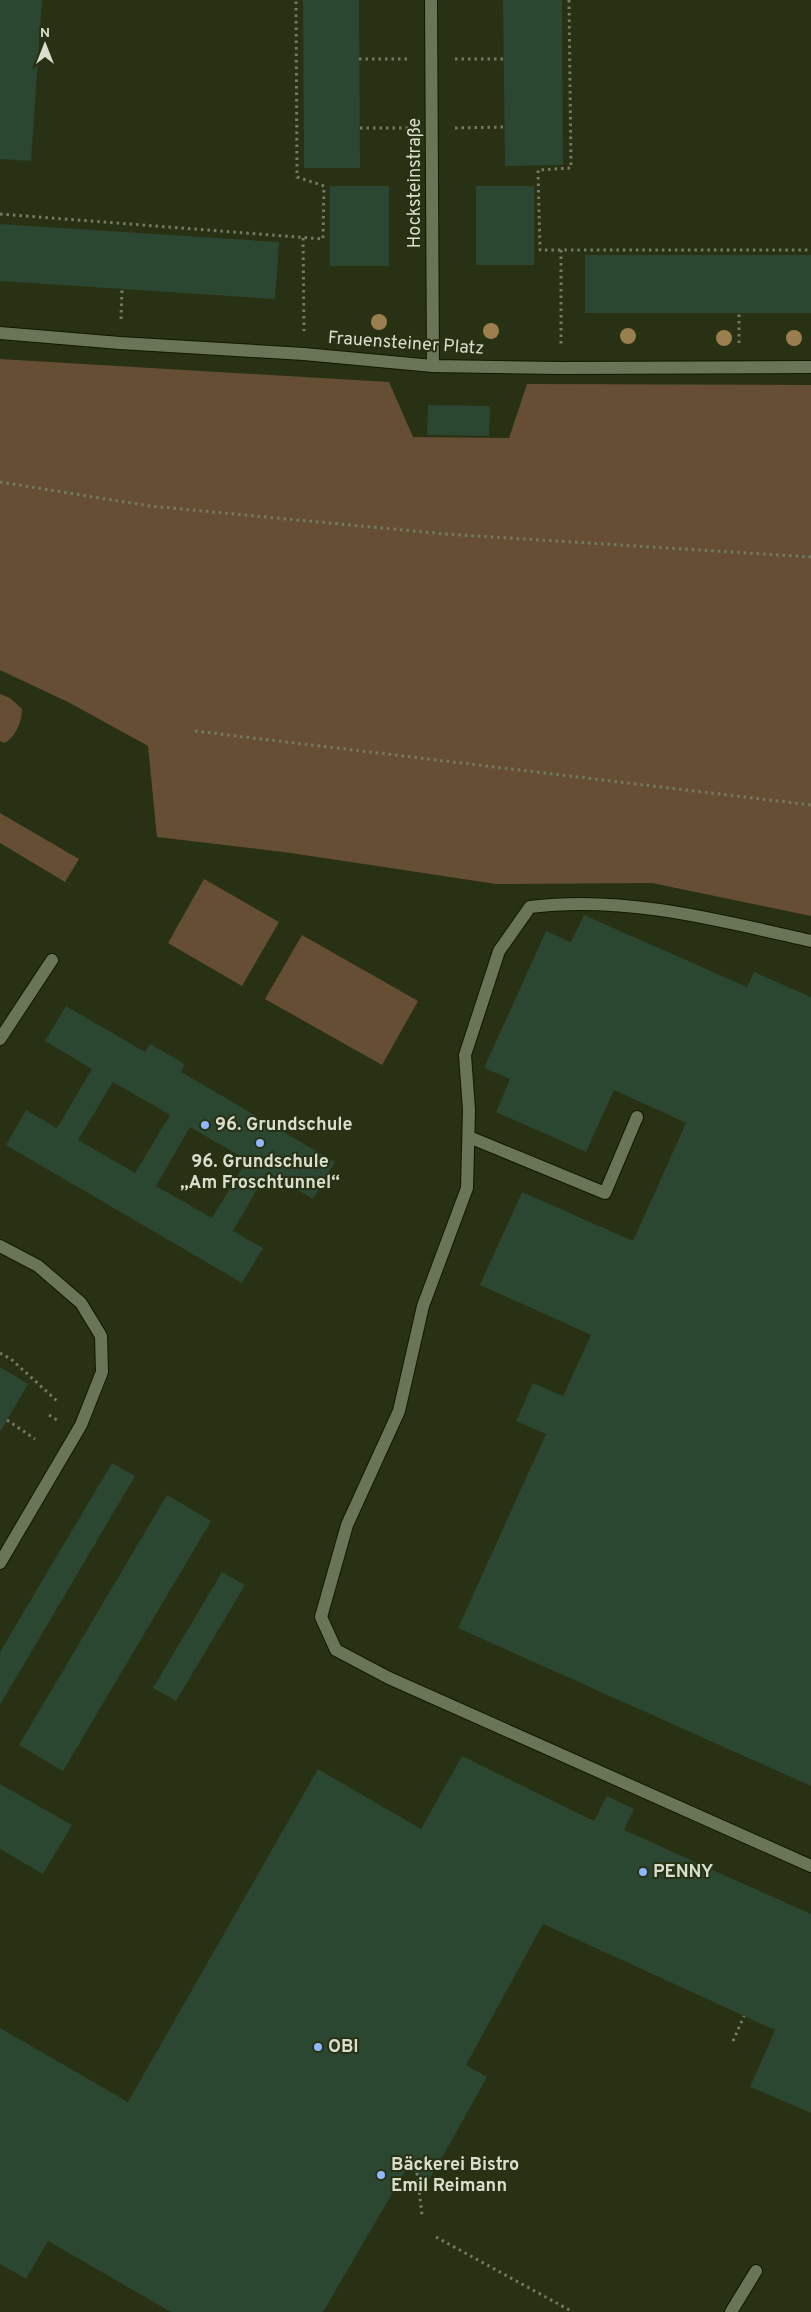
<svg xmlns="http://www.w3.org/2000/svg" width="811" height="2312" font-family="Overpass,sans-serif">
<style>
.green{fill:#654e34}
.building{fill:#2b4631;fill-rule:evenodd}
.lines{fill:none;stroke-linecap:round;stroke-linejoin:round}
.lane-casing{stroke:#111800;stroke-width:14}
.street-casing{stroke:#111800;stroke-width:14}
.path{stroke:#737b62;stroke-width:3;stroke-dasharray:2.5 4;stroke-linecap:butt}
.lane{stroke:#6a7555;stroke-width:12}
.street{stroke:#6a7555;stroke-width:12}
.tree{fill:#9a7e4d}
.poi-dot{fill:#90b8fd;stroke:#283113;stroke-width:2}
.labels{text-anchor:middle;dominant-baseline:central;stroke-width:4;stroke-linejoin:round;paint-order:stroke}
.street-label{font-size:18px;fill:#d9dfce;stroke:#283113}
.poi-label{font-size:18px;font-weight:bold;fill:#d9dfce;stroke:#283113;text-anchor:start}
</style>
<rect width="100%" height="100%" fill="#283113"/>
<!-- green -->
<g class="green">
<path d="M0,359L389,382L413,437L509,438L527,384L811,385V916L652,883L496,884L291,853L157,837L148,746L70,703L0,670Z"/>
<path d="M0,694L10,698L22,709C22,722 15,738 4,743L0,741Z"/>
<path d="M0,813L79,859L65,882L0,843Z"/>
<path d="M204,879L279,922L242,986L168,943Z"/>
<path d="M302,935L418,1001L382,1065L265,999Z"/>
</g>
<!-- building -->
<g class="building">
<path d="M0,0H42L31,161L0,159Z"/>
<path d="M303,0H359L360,168H304Z"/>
<path d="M503,0H562L563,165L505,166Z"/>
<rect x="330" y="186" width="59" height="80"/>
<rect x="476" y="186" width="58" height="79"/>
<path d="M0,224L279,242L275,299L0,281Z"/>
<rect x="585" y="255" width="226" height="58"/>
<path d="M428,405L490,406L489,436L427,435Z"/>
<path d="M584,915L747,987L754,972L811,997V1786L458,1628L546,1434L516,1421L533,1383L563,1396L591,1335L480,1285L522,1192L633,1241L686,1123L614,1090L586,1152L496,1112L510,1079L484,1068L546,931L571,942Z"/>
<path d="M66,1006L145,1052L150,1044L185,1064L181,1072L335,1162L313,1199L267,1172L233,1231L263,1248L242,1283L6,1145L26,1110L57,1128L92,1069L45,1041ZM113,1082L170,1115L135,1173L78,1140ZM190,1127L247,1160L212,1218L156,1186Z"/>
<path d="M0,1367L28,1384L0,1432Z"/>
<path d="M112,1463L135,1476L0,1705V1652Z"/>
<path d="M167,1495L211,1521L63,1771L19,1745Z"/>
<path d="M222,1572L245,1585L176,1701L153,1688Z"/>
<path d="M462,1756L594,1821L607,1796L634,1809L624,1830L811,1914V2113L750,2087L775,2030L543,1924L466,2065L487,2077L444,2154L429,2180L407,2168L323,2312H171L48,2241L26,2279L0,2264V2028L128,2102L318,1769L421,1829Z"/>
<path d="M0,1784L72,1825L43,1874L0,1849Z"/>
</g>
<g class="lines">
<!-- lane casing -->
<g class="lane-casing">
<g id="lane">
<path d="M811,941C719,920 624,895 530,907L499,951L465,1055L469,1110L467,1188L423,1306L399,1411L347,1525L321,1617L336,1650L389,1678L811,1866"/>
<path d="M0,1039L52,960"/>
<path d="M469,1137L605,1193L637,1117"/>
<path d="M731,2312L756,2271"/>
</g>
</g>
<!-- street casing -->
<g class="street-casing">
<g id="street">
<path d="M431,0L433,366"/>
<path d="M0,333L120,343L304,354L433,366L561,368L811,367"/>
<path d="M0,1246L38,1266L81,1303L101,1336L102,1372L81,1425L0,1563"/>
</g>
</g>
<!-- path -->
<g class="path">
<path d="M569,0L571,168L538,170L540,250H811"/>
<path d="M359,59H409"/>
<path d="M455,59H504"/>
<path d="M360,128H409"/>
<path d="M455,128L505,127"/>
<path d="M0,214L323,239L324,186L297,177L296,0"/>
<path d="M303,238L304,331"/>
<path d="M561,250V345"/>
<path d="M121,319L122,289"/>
<path d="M739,343V313"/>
<path d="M0,482L150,506L445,534L811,557"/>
<path d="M195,731L811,805"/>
<path d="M0,1353L11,1359L57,1401"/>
<path d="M49,1415L57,1420"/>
<path d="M7,1420L35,1439"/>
<path d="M733,2041L744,2016"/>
<path d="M417,2173L422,2215"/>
<path d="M436,2237L573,2312"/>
</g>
<!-- lane -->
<use href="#lane" class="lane"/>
<!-- street -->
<use href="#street" class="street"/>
</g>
<!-- trees -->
<g class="tree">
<circle cx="379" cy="322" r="8"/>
<circle cx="491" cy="331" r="8"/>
<circle cx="628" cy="336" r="8"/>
<circle cx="724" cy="338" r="8"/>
<circle cx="794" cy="338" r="8"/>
</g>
<!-- markers -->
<g class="poi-dot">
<circle cx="205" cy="1125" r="5"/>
<circle cx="260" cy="1143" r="5"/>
<circle cx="643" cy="1872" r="5"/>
<circle cx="318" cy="2047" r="5"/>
<circle cx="381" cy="2175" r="5"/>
</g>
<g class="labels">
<!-- street labels -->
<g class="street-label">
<text transform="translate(415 183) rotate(-90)">Hocksteinstraße</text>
<text transform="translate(406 344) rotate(4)">Frauensteiner Platz</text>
</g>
<!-- poi labels -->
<g class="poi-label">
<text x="215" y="1125">96. Grundschule</text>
<text x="260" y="1162" text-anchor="middle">96. Grundschule<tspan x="260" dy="21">„Am Froschtunnel“</tspan></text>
<text x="653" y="1872">PENNY</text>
<text x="328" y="2047">OBI</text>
<text x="391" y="2165">Bäckerei Bistro<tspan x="391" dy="21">Emil Reimann</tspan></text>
</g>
</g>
<!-- north arrow -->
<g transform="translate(45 45)" stroke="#283113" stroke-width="4" paint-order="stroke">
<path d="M0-4L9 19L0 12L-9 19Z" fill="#d9dfce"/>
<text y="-8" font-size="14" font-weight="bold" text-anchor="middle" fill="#d9dfce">N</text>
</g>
</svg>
